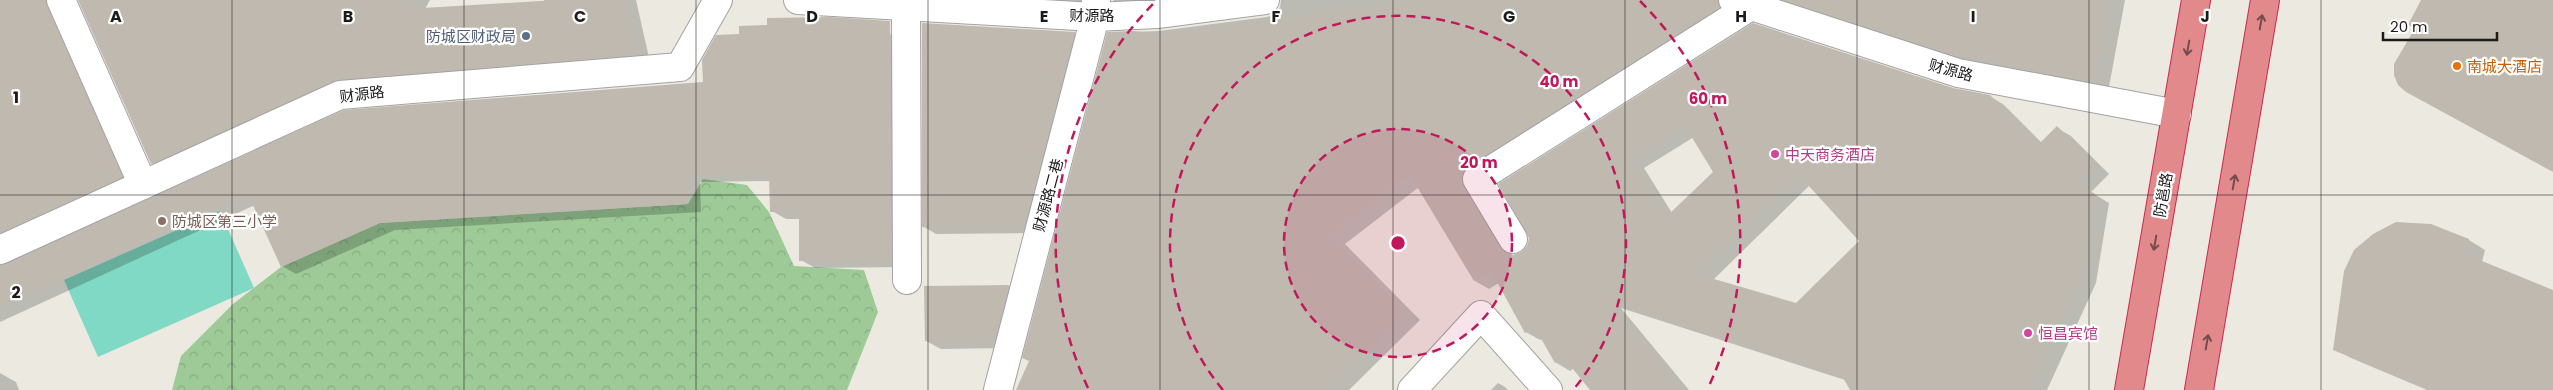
<svg xmlns="http://www.w3.org/2000/svg" width="2553" height="390" font-family="Poppins,'Noto Sans SC',sans-serif">
<style>
.forest{fill:url(#forest-crowns)}
.pitch{fill:#80d9c4}
.shadow{fill:#0003;fill-rule:evenodd}
.building{fill:#c0b9b0;fill-rule:evenodd}
.lines{fill:none;stroke-linecap:round;stroke-linejoin:round}
.minor-casing{stroke:#a2a2a2;stroke-width:30}
.highway-casing{stroke:#cd2a49;stroke-width:30}
.minor{stroke:#fff;stroke-width:28}
.highway{stroke:#e2898c;stroke-width:28}
.oneway{stroke:#754c4e}
.grid{fill:none;stroke:#1b1b1b;stroke-width:1;stroke-opacity:0.55}
.ring{fill:none;stroke:#c2185b;stroke-width:2.5;stroke-dasharray:9 6}
.service-dot{fill:#5c6f8a;stroke:#fff;stroke-width:2}
.food-dot{fill:#e8710a;stroke:#fff;stroke-width:2}
.hotel-dot{fill:#d1479c;stroke:#fff;stroke-width:2}
.education-dot{fill:#8d6e63;stroke:#fff;stroke-width:2}
.labels{text-anchor:middle;dominant-baseline:central;stroke-width:4.5;stroke-linejoin:round;paint-order:stroke}
.street-label{font-size:15px;fill:#1b1b1b;stroke:#fff}
.service-label{font-size:15px;fill:#4e5e75;stroke:#fff;text-anchor:end}
.food-label{font-size:15px;fill:#c56008;stroke:#fff;text-anchor:start}
.hotel-label{font-size:15px;fill:#b23c85;stroke:#fff;text-anchor:start}
.education-label{font-size:15px;fill:#785e54;stroke:#fff;text-anchor:start}
.grid-label{font-size:16px;text-anchor:middle;font-weight:bold;fill:#1b1b1b;stroke:#fff;stroke-width:4.5;stroke-linejoin:round;paint-order:stroke}
.centre{fill:#c2185b;stroke:#fff;stroke-width:2.5}
.ring-label{font-size:15px;text-anchor:middle;font-weight:bold;fill:#c2185b;stroke:#fff;stroke-width:4.5;stroke-linejoin:round;paint-order:stroke}
</style>
<defs>
<pattern id="forest-crowns" width="20" height="18" patternUnits="userSpaceOnUse" patternTransform="scale(1.25)"><rect width="20" height="18" fill="#9dca96"/><path d="M2 6a3 3 0 1 1 6 0M12 15a3 3 0 1 1 6 0" fill="none" stroke="#87ad81"/></pattern>
</defs>
<rect width="100%" height="100%" fill="#eceae0"/>
<!-- forest -->
<path class="forest" d="M703,179L747,185L769,212L794,266L864,270L878,312L847,390H172L181,356L233,304L281,267L380,223L688,204Z"/>
<!-- pitch -->
<path class="pitch" d="M220,211L254,288L98,357L64,280Z"/>
<!-- shadow -->
<g class="shadow">
<path d="M0,0H62L136,185L0,252Z"/>
<path d="M79,0H430L425,9L544,2V0H636L650,62L353,87L166,171L152,163Z"/>
<path d="M956,0H1097L1094,8Z"/>
<path d="M1113,0H1216L1127,8Z"/>
<path d="M1281,0H1734L1478,196L1513,256L1521,254L1753,24L1953,89L1990,96L2004,105L2042,143L2057,128L2071,136L2109,174L2091,192L2109,203L2096,283L2047,390H1851L1845,380L1621,308L1689,390H1592L1574,368L1570,371L1555,362L1543,339L1540,340L1526,332L1499,283L1489,289L1475,281L1419,187L1345,244L1420,320L1349,390H1017L1030,361L1108,33L1159,31L1267,17L1275,14L1280,7ZM1694,137L1714,172L1672,213L1644,168ZM1810,185L1861,241L1796,304L1713,280Z"/>
<path d="M1776,0H2125L2109,87L1966,62Z"/>
<path d="M1075,33L1087,40L1037,233L936,234L924,227Z"/>
<path d="M890,34L904,42L905,267L815,268L801,260L800,219H786L772,211L771,181L700,182L701,212L395,230L296,274L282,266L255,205L0,322V266L344,112L704,84L717,36Z"/>
<path d="M2469,240L2485,250L2482,262L2553,292V390H2427L2351,358L2335,349Z"/>
<path d="M1009,286L1024,295L1010,348L941,349L926,341L925,287Z"/>
<path d="M0,373L16,382L19,390H0Z"/>
<path d="M1498,383L1505,387L1508,390H1491Z"/>
</g>
<!-- building -->
<g class="building">
<path d="M0,0H46L122,177L0,233Z"/>
<path d="M78,0H411L406,9L556,0H624L636,55L338,79L151,164Z"/>
<path d="M1419,0H1718L1720,7L1469,166L1464,171L1461,179L1464,187L1500,247L1505,252L1513,255L1521,252L1527,246L1529,238L1498,184L1753,23L1953,88L1990,95L2038,145L2057,126L2096,166L2078,183L2095,194L2082,275L2029,390H1850L1842,376L1609,301L1683,390H1590L1564,358L1555,363L1535,328L1525,333L1491,271L1474,281L1410,175L1331,236L1406,312L1327,390H1016L1029,361L1022,358L1107,32L1133,31L1166,34ZM1685,126L1713,172L1666,217L1631,159ZM1798,174L1859,241L1796,303L1697,274Z"/>
<path d="M1784,0H2109L2094,82L1950,54Z"/>
<path d="M2421,0H2553V172L2406,92L2398,85L2394,75V64L2415,28L2408,25Z"/>
<path d="M830,17L890,21L891,260L799,261V211L770,212L769,174L686,175L688,204L380,223L281,267L248,194L0,307V265L344,110L703,82L702,60L716,35L739,34V26L767,25V18Z"/>
<path d="M922,23L1075,32L1024,226L922,227Z"/>
<path d="M2396,222L2431,224L2469,239L2465,254L2553,290V390H2430L2333,350L2344,271L2354,250L2373,234Z"/>
<path d="M1009,285L995,340L925,341L924,286Z"/>
</g>
<g class="lines">
<!-- minor casing -->
<g class="minor-casing">
<g id="minor">
<path d="M61,0L143,185"/>
<path d="M798,0L1095,17L1157,14L1265,0"/>
<path d="M1733,0L1958,73L2177,114"/>
<path d="M906,6L907,280"/>
<path d="M1513,239L1477,179L1751,6"/>
<path d="M0,250L340,95L680,67L718,0"/>
<path d="M998,390L1095,17L1096,0"/>
<path d="M1412,390L1481,315L1548,390"/>
</g>
</g>
<!-- highway casing -->
<g class="highway-casing">
<g id="highway">
<path d="M2129,390L2196,0"/>
<path d="M2199,390L2265,0"/>
</g>
</g>
<!-- minor -->
<use href="#minor" class="minor"/>
<!-- highway -->
<use href="#highway" class="highway"/>
</g>
<!-- one-way arrows -->
<defs><path id="oneway-shaft" d="M-6 0H5M1.5-3L5.5 0L1.5 3" fill="none" stroke-width="1.6" stroke-linecap="round" stroke-linejoin="round" transform="scale(1.25)"/></defs>
<g class="oneway">
<use href="#oneway-shaft" transform="translate(2261 22) rotate(-80)"/>
<use href="#oneway-shaft" transform="translate(2188 48) rotate(100)"/>
<use href="#oneway-shaft" transform="translate(2234 182) rotate(-80)"/>
<use href="#oneway-shaft" transform="translate(2155 243) rotate(100)"/>
<use href="#oneway-shaft" transform="translate(2207 342) rotate(-80)"/>
</g>
<!-- grid -->
<path class="grid" d="M232,0V390M464,0V390M696,0V390M928,0V390M1160,0V390M1393,0V390M1625,0V390M1857,0V390M2089,0V390M2321,0V390M0,195H2553"/>
<!-- distance rings -->
<circle cx="1398" cy="243" r="114" fill="#c2185b" fill-opacity=".12"/>
<g class="ring">
<circle cx="1398" cy="243" r="114"/>
<path d="M1223 390A228 228 0 1 1 1573 390"/>
<path d="M1088 388A342 342 0 0 1 1156 1M1640 1A342 342 0 0 1 1708 388"/>
</g>
<!-- markers -->
<circle class="service-dot" cx="526" cy="36" r="5"/>
<circle class="food-dot" cx="2457" cy="66" r="5"/>
<g class="hotel-dot">
<circle cx="1775" cy="154" r="5"/>
<circle cx="2028" cy="333" r="5"/>
</g>
<circle class="education-dot" cx="162" cy="221" r="5"/>
<g class="labels">
<!-- street labels -->
<g class="street-label">
<text x="1092" y="15">财源路</text>
<text transform="translate(1951 70) rotate(15)">财源路</text>
<text transform="translate(362 94) rotate(-7)">财源路</text>
<text transform="translate(1048 195) rotate(-75)">财源路二巷</text>
<text transform="translate(2163 195) rotate(-80)">防邕路</text>
</g>
<!-- service labels -->
<g class="service-label">
<text x="516" y="36">防城区财政局</text>
</g>
<!-- food labels -->
<g class="food-label">
<text x="2467" y="66">南城大酒店</text>
</g>
<!-- hotel labels -->
<g class="hotel-label">
<text x="1785" y="154">中天商务酒店</text>
<text x="2038" y="333">恒昌宾馆</text>
</g>
<!-- education labels -->
<g class="education-label">
<text x="172" y="221">防城区第三小学</text>
</g>
</g>
<g class="grid-label">
<text x="116" y="22">A</text>
<text x="348" y="22">B</text>
<text x="580" y="22">C</text>
<text x="812" y="22">D</text>
<text x="1044" y="22">E</text>
<text x="1276" y="22">F</text>
<text x="1509" y="22">G</text>
<text x="1741" y="22">H</text>
<text x="1973" y="22">I</text>
<text x="2205" y="22">J</text>
<text x="16" y="103">1</text>
<text x="16" y="298">2</text>
</g>
<circle cx="1398" cy="243" r="8" class="centre"/>
<g class="ring-label">
<text x="1559" y="87">40 m</text>
<text x="1708" y="104">60 m</text>
<text x="1479" y="168">20 m</text>
</g>
<!-- scale -->
<path d="M2383 32v8h114v-8" fill="none" stroke="#1b1b1b" stroke-width="2.5"/>
<text x="2390" y="32" font-size="15" fill="#1b1b1b" stroke="#ffffff" stroke-width="4" paint-order="stroke">20 m</text>
</svg>
